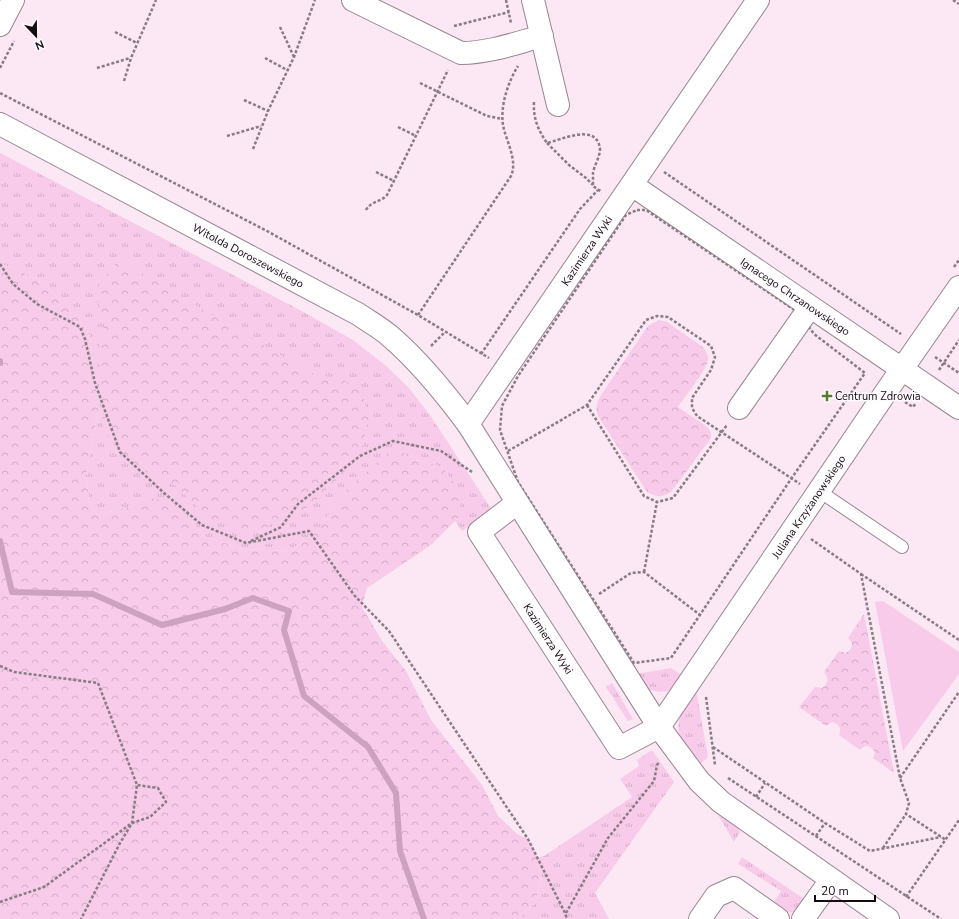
<svg xmlns="http://www.w3.org/2000/svg" width="959" height="919" font-family="'Nunito Sans',sans-serif">
<style>
.grass{fill:url(#grass-tufts)}
.park{fill:url(#park-crowns)}
.pitch{fill:#f7cbe9}
.lines{fill:none;stroke-linecap:round;stroke-linejoin:round}
.stream{stroke:#cda2c0;stroke-width:6}
.lane-casing{stroke:#988591;stroke-width:14}
.street-casing{stroke:#988591;stroke-width:24}
.path{stroke:#887b84;stroke-width:2.5;stroke-dasharray:3 2;stroke-linecap:butt}
.lane{stroke:#fff;stroke-width:12}
.street{stroke:#fff;stroke-width:22}
.poi-dot{fill:#5b7a30;stroke:#fefafd;stroke-width:1.5}
.labels{text-anchor:middle;dominant-baseline:central;stroke-width:3;stroke-linejoin:round;paint-order:stroke}
.street-label{font-size:11px;fill:#130d11;stroke:#fefafd}
.poi-label{font-size:11px;fill:#130d11;stroke:#fefafd;text-anchor:start}
</style>
<defs>
<pattern id="grass-tufts" width="24" height="20" patternUnits="userSpaceOnUse"><rect width="24" height="20" fill="#f7cbe9"/><path d="M3 7l-1-3M5 7V3M7 7l1-3M15 17l-1-3M17 17v-4M19 17l1-3" fill="none" stroke="#d3adc7"/></pattern>
<pattern id="park-crowns" width="20" height="18" patternUnits="userSpaceOnUse"><rect width="20" height="18" fill="#f7cbe9"/><path d="M2 6a3 3 0 1 1 6 0M12 15a3 3 0 1 1 6 0" fill="none" stroke="#d3adc7"/></pattern>
</defs>
<rect width="100%" height="100%" fill="#fce7f5"/>
<!-- grass -->
<g class="grass">
<path d="M0,153L298,309L353,340L385,365L409,388L430,415L492,510L462,531L455,521L459,517L442,467L419,460L409,454L347,489L315,533L289,551L244,549L205,537L185,514L151,498L128,507L97,515L89,501L86,475L99,405L95,383L90,336L78,319L56,296L37,280L15,268L0,264Z"/>
<path d="M671,668L682,675C670,692 668,695 647,689L636,674Z"/>
<path d="M612,683L633,719L628,721L606,687Z"/>
<path d="M696,690L708,757L699,765C674,732 670,725 696,690Z"/>
<path d="M652,750L674,782L595,893L609,919H519L535,903L541,882L538,858L544,856L632,797L620,779L639,766L637,760Z"/>
<path d="M713,806L739,828L740,832L734,842Z"/>
<path d="M742,857L807,901C804,904 801,909 797,911C790,915 777,910 774,902L781,891L738,864Z"/>
</g>
<!-- park -->
<g class="park">
<path d="M119,259L232,327L317,376L339,377L362,392L369,418L360,456L310,506L249,535L207,517L176,486L130,464L104,432L99,390V348L105,322L94,292Z"/>
<path d="M0,264L15,268L37,280L56,296L78,319L90,336L95,383L99,405L86,475L89,501L97,515L128,507L151,498L172,503L185,514L205,537L244,549L289,551L315,533L347,489L389,452L409,454L419,460L442,467L462,494L459,517L431,545L367,588L362,607L382,641L406,671L431,720L482,785L498,816L517,834L528,839L538,858L541,882L535,903L519,919H0Z"/>
<path d="M659,320L667,322L703,347C705,350 708,354 708,358C709,368 684,397 678,407L706,426L711,432V437L709,441L671,492C662,498 656,497 647,492L598,416C595,408 597,402 601,395L648,326Z"/>
<path d="M864,614L894,773L873,758L875,753C872,746 865,743 860,750L839,735C842,728 839,724 832,722L826,726L799,707L815,687L822,688C829,683 829,678 824,672L839,651L846,653C853,649 854,643 848,638Z"/>
</g>
<!-- pitch -->
<path class="pitch" d="M883,601L959,652V674L903,751L875,602Z"/>
<g class="lines">
<!-- stream -->
<g class="stream">
<path d="M0,361V363"/>
<path d="M0,541L12,592L93,594L162,625L225,609L253,598L289,611L284,630L304,696L368,747L396,793L400,851L424,919"/>
</g>
<!-- lane casing -->
<g class="lane-casing">
<path id="lane" d="M819,491L902,547"/>
</g>
<!-- street casing -->
<g class="street-casing">
<g id="street">
<path d="M353,0L461,53C489,53 516,43 542,36"/>
<path d="M533,0L558,105"/>
<path d="M0,25L13,0"/>
<path d="M0,124L358,314C368,321 381,328 391,337C420,362 445,393 468,424L659,727L699,781L721,802L888,919"/>
<path d="M632,185L959,408"/>
<path d="M739,408L810,307"/>
<path d="M468,424L758,0"/>
<path d="M517,503L479,532L619,748L659,727L888,389L959,287"/>
<path d="M700,919L716,896L734,888L778,919"/>
<path d="M803,919L831,880"/>
</g>
</g>
<!-- path -->
<g class="path">
<path d="M506,0L511,23"/>
<path d="M953,0L959,4"/>
<path d="M454,26L509,12"/>
<path d="M280,27L294,57"/>
<path d="M115,32L137,43"/>
<path d="M265,58L287,70"/>
<path d="M0,68L14,41"/>
<path d="M97,68L130,58"/>
<path d="M124,81L131,58L156,0"/>
<path d="M420,83L487,116L503,119"/>
<path d="M0,93L267,231L418,315L489,358"/>
<path d="M244,100L268,111"/>
<path d="M534,102C533,118 538,130 547,143C561,140 597,122 600,149C600,157 594,166 593,173C593,177 593,182 593,186L602,192"/>
<path d="M398,127L416,136"/>
<path d="M227,136L261,126"/>
<path d="M547,143L569,165L586,178L593,185"/>
<path d="M253,149L268,111L294,57L315,0"/>
<path d="M376,172L394,181"/>
<path d="M664,172L901,334"/>
<path d="M366,210C371,201 381,202 387,195L448,70"/>
<path d="M637,210H646L799,313L814,334L865,373L791,479L671,658L634,663L518,482L500,430L502,406L518,376L626,215Z"/>
<path d="M0,264L13,284L37,304L80,327L85,339L95,383L120,452L164,493L202,525L246,543L309,531L354,595L389,631L528,839L565,913L567,919"/>
<path d="M954,267L959,260"/>
<path d="M418,315L511,176C518,160 506,141 503,125C500,106 508,82 518,66"/>
<path d="M431,346L445,332"/>
<path d="M481,354L580,209L598,190"/>
<path d="M935,357L959,373"/>
<path d="M939,370L959,340"/>
<path d="M905,402L913,407L916,403"/>
<path d="M587,405L644,496L657,502L673,498L727,425"/>
<path d="M508,451L587,405L646,320L657,316L668,317L711,346L715,357L711,370L692,398V408L697,416L800,484"/>
<path d="M811,539L861,574L900,778L909,803L906,814L946,840"/>
<path d="M251,541L281,527L298,504L360,456L393,441L441,451L472,472"/>
<path d="M644,572L657,502"/>
<path d="M861,574L959,640"/>
<path d="M599,594L631,573L644,572L700,615"/>
<path d="M0,666L14,672L98,683L137,785L132,823L120,843L81,919"/>
<path d="M706,697L715,765"/>
<path d="M713,747L825,823L870,851L941,837"/>
<path d="M728,778L941,919"/>
<path d="M900,778L959,692"/>
<path d="M756,797L765,783"/>
<path d="M816,836L825,823"/>
<path d="M883,848L906,814"/>
<path d="M906,897L959,820"/>
<path d="M0,902L44,887L132,823L150,817L166,802L158,788L137,785"/>
<path d="M566,913L608,838L654,781L657,765L659,762"/>
</g>
<!-- lane -->
<use href="#lane" class="lane"/>
<!-- street -->
<use href="#street" class="street"/>
</g>
<!-- markers -->
<path class="poi-dot" d="M825 390h4v4h4v4h-4v4h-4v-4h-4v-4h4z"/>
<g class="labels">
<!-- street labels -->
<g class="street-label">
<text transform="translate(587 251) rotate(-56)">Kazimierza Wyki</text>
<text transform="translate(248 256) rotate(28)">Witolda Doroszewskiego</text>
<text transform="translate(795 297) rotate(34)">Ignacego Chrzanowskiego</text>
<text transform="translate(809 507) rotate(-56)">Juliana Krzyżanowskiego</text>
<text transform="translate(548 639) rotate(57)">Kazimierza Wyki</text>
</g>
<!-- poi labels -->
<g class="poi-label">
<text x="835" y="396">Centrum Zdrowia</text>
</g>
</g>
<!-- north arrow -->
<g transform="translate(36 36) rotate(158)" stroke="#fefafd" stroke-width="3" paint-order="stroke">
<path d="M0-3L7 15L0 10L-7 15Z" fill="#130d11"/>
<text y="-6" font-size="11" font-weight="bold" text-anchor="middle" fill="#130d11">N</text>
</g>
<!-- scale -->
<path d="M815 895v6h60v-6" fill="none" stroke="#130d11" stroke-width="2"/>
<text x="821" y="895" font-size="12" fill="#130d11" stroke="#fefafd" stroke-width="3" paint-order="stroke">20 m</text>
</svg>
